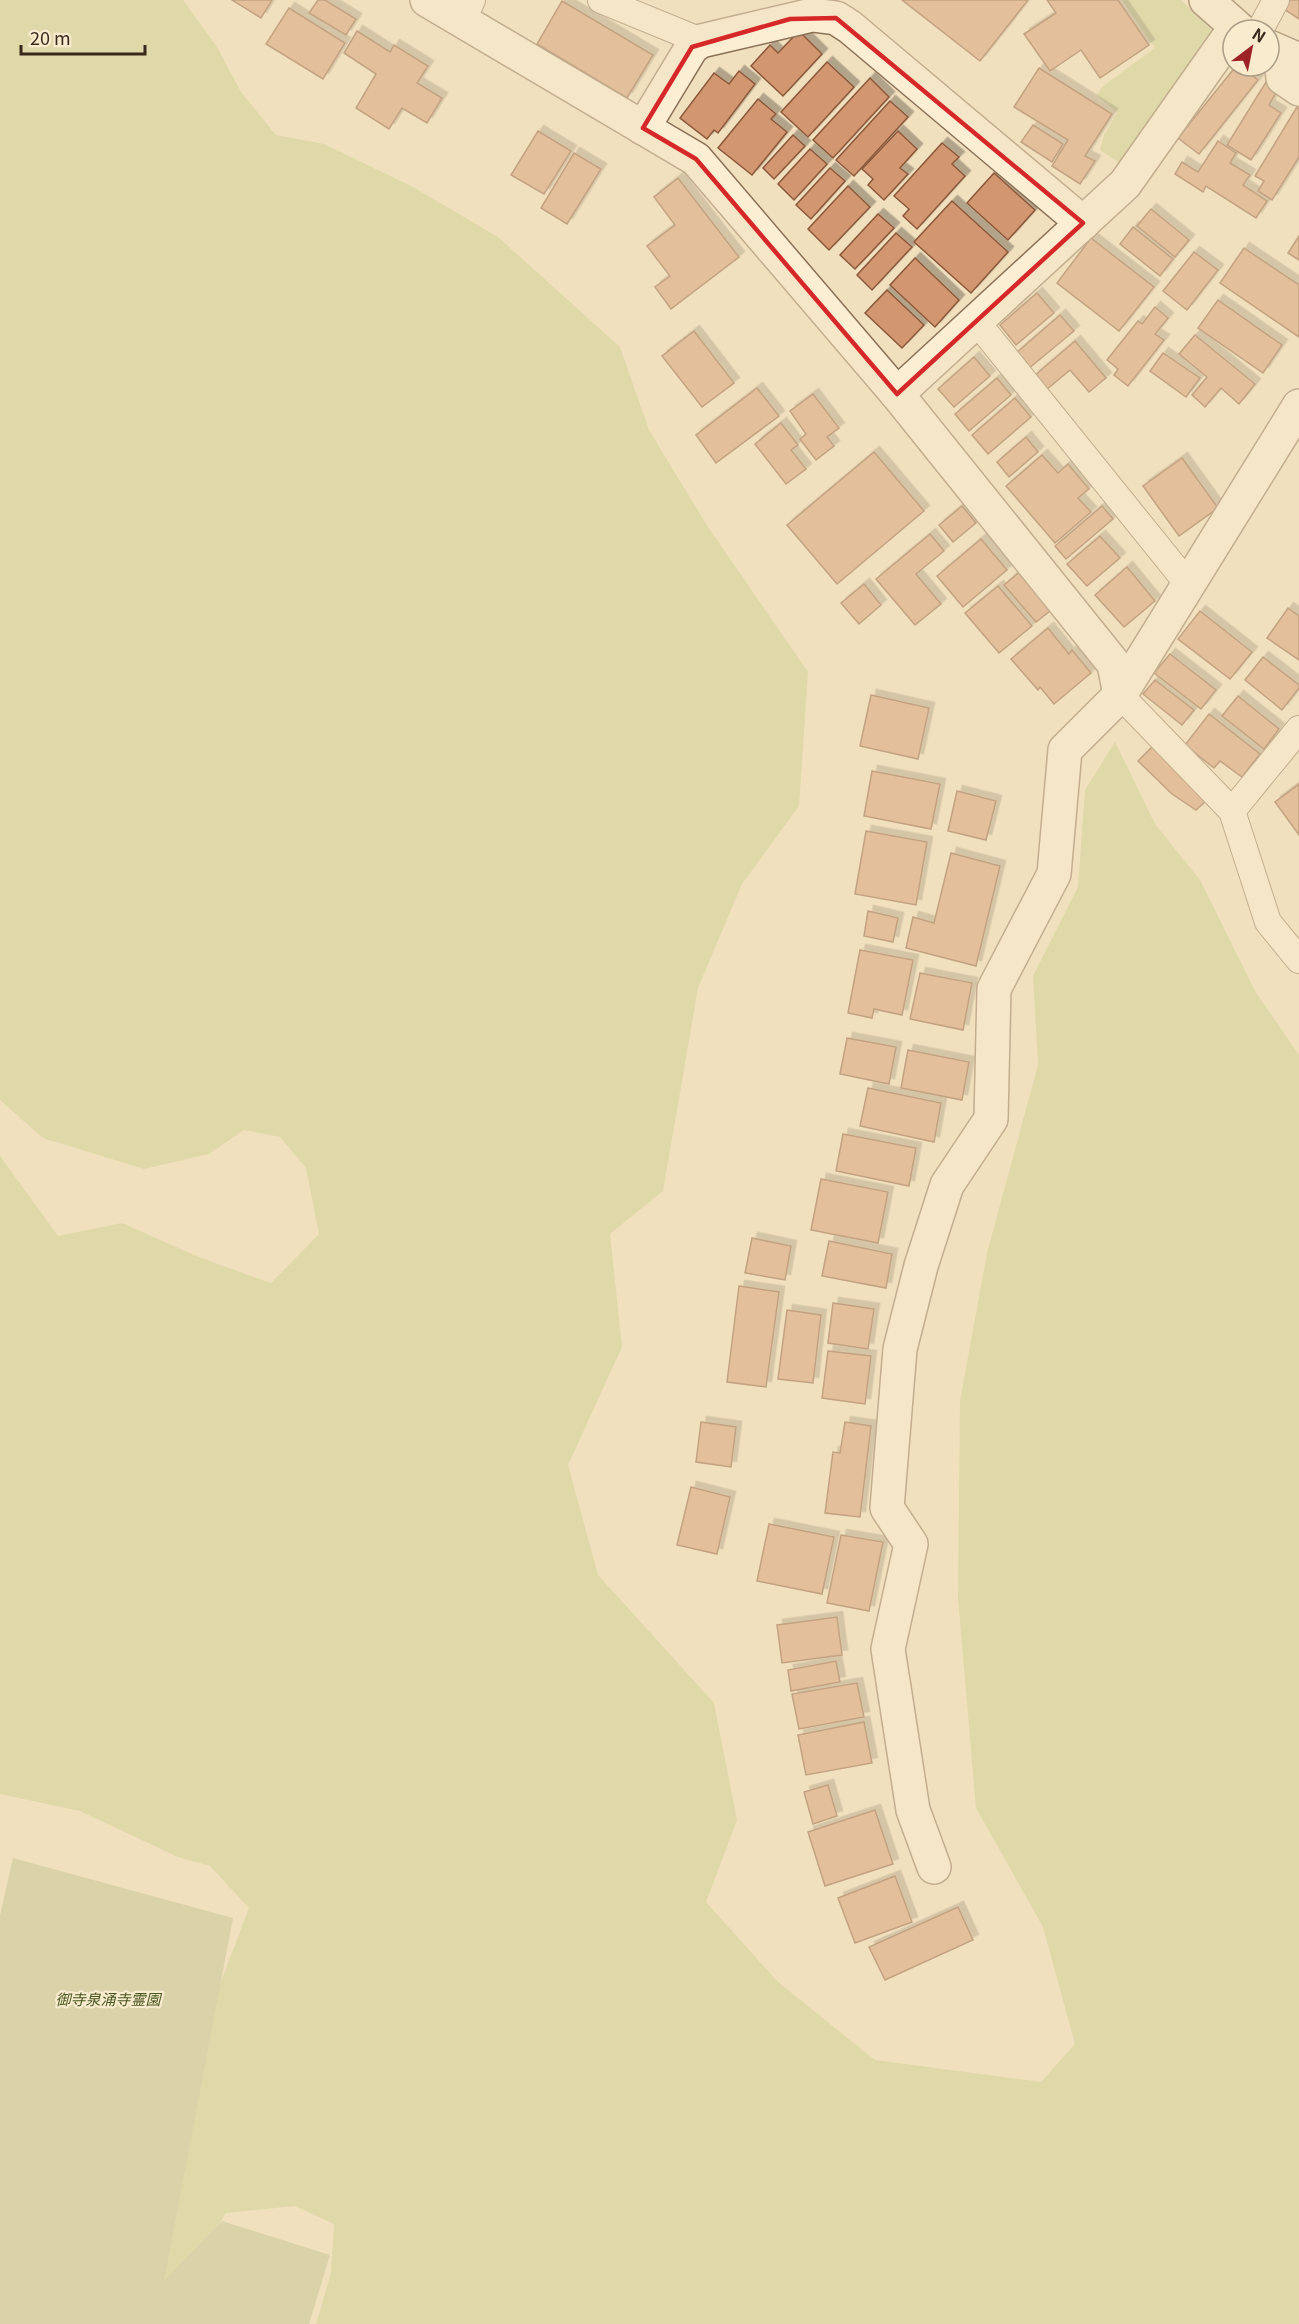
<svg xmlns="http://www.w3.org/2000/svg" width="1299" height="2324" font-family="Georgia,'Noto Sans JP',serif">
<style>
.green{fill:#c9cf91}
.cemetery{fill:#bec392}
.building{fill:#d29771;stroke:#8b583a;stroke-width:1.5;filter:url(#shadow)}
.lines{fill:none;stroke-linecap:round;stroke-linejoin:round}
.service-casing{stroke:#8a7056;stroke-width:28}
.minor-casing{stroke:#8a7056;stroke-width:36}
.secondary-casing{stroke:#6c5139;stroke-width:36}
.service{stroke:#fbeed2;stroke-width:26}
.minor{stroke:#fbeed2;stroke-width:33}
.secondary{stroke:#fbeed2;stroke-width:33}
.marked{fill:none;stroke:#d62828;stroke-width:4.5;stroke-linejoin:round}
.labels{text-anchor:middle;dominant-baseline:central;stroke-width:4.5;stroke-linejoin:round;paint-order:stroke}
.park-label{font-size:15px;font-style:italic;fill:#4a5620;stroke:#f8ebce}
</style>
<defs>
<filter id="shadow"><feDropShadow dx="5.5" dy="-5.5" stdDeviation="0" flood-color="#0004"/></filter>
</defs>
<rect width="100%" height="100%" fill="#f1e0be"/>
<!-- green -->
<g class="green">
<path d="M0,0H183L217,47L241,92L276,135L324,144L413,187L498,237L620,347L649,430L706,524L808,672L799,806L742,884L698,988L663,1191L610,1234L622,1347L568,1465L598,1575L714,1703L737,1820L706,1902L778,1982L875,2060L1041,2082L1075,2044L1043,1927L976,1808L958,1597L960,1401L987,1253L1038,1065L1033,976L1078,887L1085,790L1115,742L1155,824L1200,880L1255,991L1299,1055V2324H316L331,2273L334,2224L295,2206L226,2213L178,2288L156,2280L211,2008L249,1908L210,1866L178,1857L80,1811L0,1794V1156L58,1236L122,1223L201,1258L271,1283L319,1234L306,1168L280,1137L244,1130L209,1154L144,1169L43,1138L0,1100Z"/>
<path d="M1122,0H1181L1216,34L1120,163L1100,150L1104,135L1117,113L1097,95L1103,86L1155,48Z"/>
</g>
<!-- cemetery -->
<path class="cemetery" d="M13,1858L233,1918L164,2281L222,2221L330,2255L309,2324H0V1915Z"/>
<!-- building -->
<g class="building">
<path d="M232,0H272L261,18Z"/>
<path d="M318,0H325L356,19L346,35L309,13Z"/>
<path d="M902,0H1028L980,61Z"/>
<path d="M1047,0H1118L1149,45L1100,78L1081,50L1050,71L1024,34L1056,13Z"/>
<path d="M1290,0H1299V19L1284,9Z"/>
<path d="M562,1L653,55L627,98L537,44Z"/>
<path d="M289,8L345,43L323,79L266,44Z"/>
<path d="M357,31L390,52L394,45L428,66L417,83L442,98L427,123L402,108L389,129L356,108L376,74L344,53Z"/>
<path d="M799,31L822,54L783,96L751,66L770,45L778,53Z"/>
<path d="M827,62L854,87L808,137L781,112Z"/>
<path d="M1236,66H1240L1258,80L1199,154L1178,138Z"/>
<path d="M1039,68L1112,114L1085,156L1095,161L1080,184L1052,166L1068,140L1014,107Z"/>
<path d="M739,71L755,84L718,133L714,130L707,139L680,118L714,73L729,84Z"/>
<path d="M870,78L889,97L833,158L813,140Z"/>
<path d="M1266,82L1278,89L1269,105L1281,113L1251,160L1227,145Z"/>
<path d="M758,99L776,114L771,119L787,132L752,175L718,148Z"/>
<path d="M890,101L908,117L854,176L836,160Z"/>
<path d="M1297,107L1299,109V157L1272,200L1258,191L1264,181L1255,176Z"/>
<path d="M1033,125L1063,144L1052,162L1021,142Z"/>
<path d="M538,131L571,151L544,194L511,175Z"/>
<path d="M898,131L917,149L900,168L908,174L884,200L868,185L873,179L862,169Z"/>
<path d="M793,135L805,146L774,179L763,168Z"/>
<path d="M1218,141L1236,153L1230,163L1250,175L1243,185L1267,201L1256,218L1206,186L1203,192L1175,174L1182,162L1198,172Z"/>
<path d="M942,143L959,157L952,164L965,176L917,229L903,216L909,209L894,196Z"/>
<path d="M810,149L827,164L794,200L778,184Z"/>
<path d="M574,153L601,169L567,224L541,208Z"/>
<path d="M830,168L845,181L811,219L796,205Z"/>
<path d="M994,173L1035,210L1008,240L967,203Z"/>
<path d="M678,178L739,257L671,309L655,287L670,276L647,246L675,225L654,197Z"/>
<path d="M848,186L870,207L829,250L808,229Z"/>
<path d="M952,201L1008,252L971,293L914,242Z"/>
<path d="M1151,209L1189,240L1175,257L1137,226Z"/>
<path d="M878,214L894,228L855,269L840,255Z"/>
<path d="M1133,227L1173,259L1160,276L1120,244Z"/>
<path d="M896,233L912,247L872,290L857,275Z"/>
<path d="M1299,236V260L1288,253Z"/>
<path d="M1091,238L1154,287L1119,331L1057,283Z"/>
<path d="M1244,248L1299,285V337L1220,283Z"/>
<path d="M1194,252L1218,270L1187,310L1163,291Z"/>
<path d="M915,258L959,300L935,327L890,285Z"/>
<path d="M887,290L924,325L902,348L865,313Z"/>
<path d="M1037,293L1054,313L1016,345L1000,325Z"/>
<path d="M1218,300L1282,345L1263,373L1198,328Z"/>
<path d="M1155,307L1168,318L1155,334L1164,340L1128,386L1114,375L1118,369L1107,360L1138,321L1142,324Z"/>
<path d="M1060,315L1074,331L1028,369L1015,354Z"/>
<path d="M694,331L734,383L702,407L662,356Z"/>
<path d="M1195,335L1255,384L1239,404L1221,388L1205,407L1192,395L1207,377L1179,354Z"/>
<path d="M1075,341L1106,378L1089,392L1070,370L1046,390L1034,376Z"/>
<path d="M1163,353L1200,378L1186,397L1150,371Z"/>
<path d="M974,357L990,376L954,407L938,389Z"/>
<path d="M997,378L1011,395L969,431L955,414Z"/>
<path d="M757,388L779,416L716,463L696,435Z"/>
<path d="M813,394L839,428L827,437L834,446L816,460L800,439L806,434L790,411Z"/>
<path d="M1015,398L1031,417L988,454L972,435Z"/>
<path d="M781,423L798,445L791,450L806,469L786,484L755,444Z"/>
<path d="M1026,437L1038,452L1009,477L997,462Z"/>
<path d="M874,452L924,511L837,584L787,525Z"/>
<path d="M1042,455L1058,473L1068,464L1089,489L1078,498L1091,512L1055,543L1006,486Z"/>
<path d="M1182,458L1218,508L1179,536L1143,486Z"/>
<path d="M962,506L976,523L953,542L939,525Z"/>
<path d="M1102,506L1113,519L1066,559L1055,546Z"/>
<path d="M930,534L944,551L916,574L941,604L915,625L876,579Z"/>
<path d="M1100,536L1120,558L1087,586L1067,564Z"/>
<path d="M981,539L1007,570L963,607L937,576Z"/>
<path d="M1127,567L1155,601L1124,627L1095,595Z"/>
<path d="M1022,570L1054,608L1036,622L1004,585Z"/>
<path d="M864,584L881,605L859,624L841,603Z"/>
<path d="M998,586L1032,626L999,653L965,613Z"/>
<path d="M1288,608L1299,616V660L1267,638Z"/>
<path d="M1200,611L1252,652L1230,679L1178,639Z"/>
<path d="M1048,628L1069,654L1072,650L1091,673L1054,704L1040,687L1038,690L1011,659Z"/>
<path d="M1170,654L1216,690L1201,709L1154,673Z"/>
<path d="M1263,657L1299,685V688L1282,710L1245,680Z"/>
<path d="M1155,680L1194,710L1182,725L1143,694Z"/>
<path d="M871,695L929,708L918,759L860,746Z"/>
<path d="M1238,696L1279,729L1264,749L1222,716Z"/>
<path d="M1209,714L1260,754L1242,777L1220,761L1214,768L1185,745Z"/>
<path d="M1153,746L1207,800L1196,810L1172,794L1138,761Z"/>
<path d="M872,771L940,784L931,829L864,816Z"/>
<path d="M1299,784V835L1275,802Z"/>
<path d="M957,791L996,801L986,840L948,831Z"/>
<path d="M866,831L927,842L916,905L855,894Z"/>
<path d="M951,853L1000,866L976,966L906,948L913,917L934,923Z"/>
<path d="M868,911L898,918L893,942L864,936Z"/>
<path d="M860,950L913,960L902,1015L874,1009L872,1018L848,1013Z"/>
<path d="M920,973L972,983L963,1030L910,1019Z"/>
<path d="M847,1038L896,1047L889,1084L840,1074Z"/>
<path d="M908,1050L969,1062L962,1100L901,1088Z"/>
<path d="M868,1088L941,1103L934,1142L860,1126Z"/>
<path d="M843,1134L916,1148L909,1186L836,1171Z"/>
<path d="M821,1179L888,1192L878,1243L811,1230Z"/>
<path d="M752,1238L791,1246L785,1280L745,1273Z"/>
<path d="M829,1241L892,1254L886,1288L822,1276Z"/>
<path d="M739,1286L779,1292L766,1387L727,1382Z"/>
<path d="M833,1303L874,1309L868,1349L828,1343Z"/>
<path d="M787,1310L821,1315L813,1383L778,1379Z"/>
<path d="M828,1351L871,1356L865,1404L822,1398Z"/>
<path d="M701,1422L736,1427L731,1467L696,1462Z"/>
<path d="M845,1422L871,1426L860,1517L825,1513L833,1452L840,1453Z"/>
<path d="M691,1487L730,1497L717,1554L677,1545Z"/>
<path d="M769,1524L834,1537L822,1594L757,1581Z"/>
<path d="M841,1535L883,1542L869,1611L827,1603Z"/>
<path d="M837,1617L842,1655L782,1663L777,1625Z"/>
<path d="M836,1661L840,1682L791,1691L788,1670Z"/>
<path d="M857,1683L864,1717L799,1729L792,1694Z"/>
<path d="M864,1722L872,1763L806,1775L798,1735Z"/>
<path d="M828,1785L837,1816L813,1824L804,1792Z"/>
<path d="M875,1810L893,1864L825,1886L808,1832Z"/>
<path d="M895,1876L912,1922L855,1943L838,1898Z"/>
<path d="M958,1907L973,1940L885,1980L869,1947Z"/>
</g>
<g class="lines">
<!-- service casing -->
<g class="service-casing">
<g id="service">
<path d="M601,0L701,41"/>
<path d="M463,21L472,0"/>
<path d="M1260,30L1276,0"/>
<path d="M976,321L1188,584"/>
<path d="M1120,695L1232,811L1268,922L1299,960"/>
<path d="M1232,811L1299,729"/>
</g>
</g>
<!-- minor casing -->
<g class="minor-casing">
<g id="minor">
<path d="M427,0L696,159L897,394L1114,664L1120,695"/>
<path d="M1280,53L1283,78L1299,89"/>
<path d="M643,128L692,47L701,41L812,15L836,18L850,27L1083,223"/>
<path d="M897,394L1125,184L1233,31"/>
<path d="M934,1867L913,1810L888,1649L911,1544L887,1508L900,1349L921,1266L947,1185L991,1119L994,989L1054,874L1065,750L1120,695L1299,406"/>
</g>
</g>
<!-- secondary casing -->
<g class="secondary-casing">
<g id="secondary">
<path d="M1206,0L1240,30"/>
<path d="M1269,47L1299,60"/>
</g>
</g>
<!-- service -->
<use href="#service" class="service"/>
<!-- minor -->
<use href="#minor" class="minor"/>
<!-- secondary -->
<use href="#secondary" class="secondary"/>
</g>
<!-- marked area -->
<path d="M0 0H1299V2324H0ZM836,18L1083,223L897,394L696,159L643,128L692,47L790,19Z" fill="#f1e0be" fill-opacity=".55" fill-rule="evenodd"/>
<path class="marked" d="M836,18L1083,223L897,394L696,159L643,128L692,47L790,19Z"/>
<g class="labels">
<!-- park labels -->
<g class="park-label">
<text x="108" y="1998">御寺泉涌寺霊園</text>
</g>
</g>
<!-- north arrow -->
<g transform="translate(1251 48) rotate(32)"><circle r="28" fill="#f8ebce" stroke="#ab9d86" stroke-width="1.5"/>
<path d="M0-4.5L10 22L0 15L-10 22Z" fill="#9d2225"/>
<text y="-9" font-size="16" font-weight="bold" text-anchor="middle" fill="#38291b">N</text>
</g>
<!-- scale -->
<path d="M21 45v9h124v-9" fill="none" stroke="#38291b" stroke-width="3"/>
<text x="30" y="45" font-size="18" fill="#38291b" stroke="#f8ebce" stroke-width="4.5" paint-order="stroke">20 m</text>
</svg>
